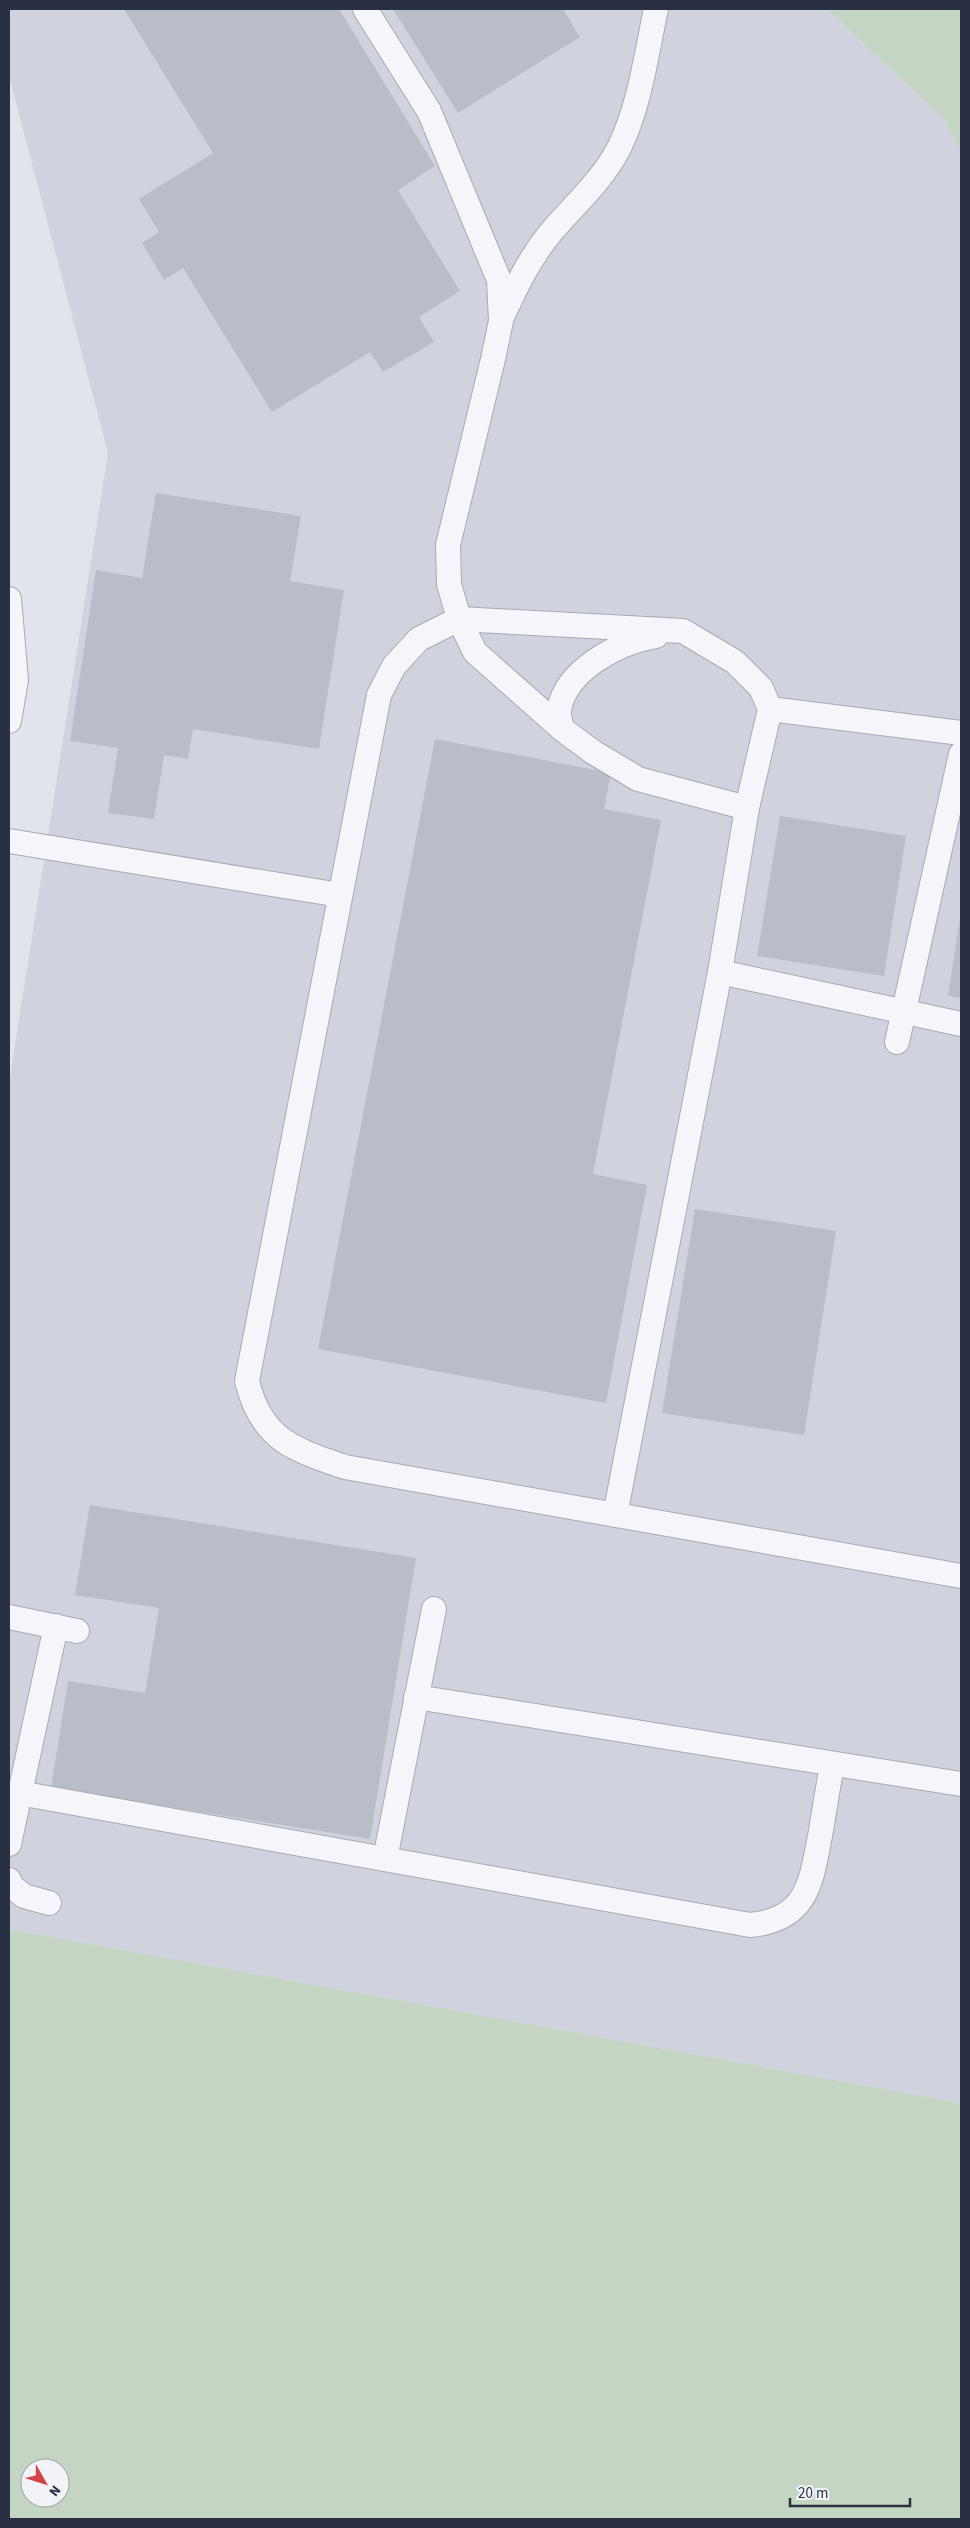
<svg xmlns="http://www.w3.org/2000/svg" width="970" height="2528" font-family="'Source Sans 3',sans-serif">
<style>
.built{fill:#d0d3dd}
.green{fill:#c5d5c3;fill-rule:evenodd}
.building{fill:#b9bdc8}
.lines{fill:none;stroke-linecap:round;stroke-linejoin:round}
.service-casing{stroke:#a7aab5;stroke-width:26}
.service{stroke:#f5f6f9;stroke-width:24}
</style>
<rect width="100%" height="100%" fill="#e2e4eb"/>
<!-- built -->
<path class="built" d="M9,9H827L944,119L961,152V2103L9,1929V1083L108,453L9,76Z"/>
<!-- green -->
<g class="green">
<path d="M827,9H961V152L944,119Z"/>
<path d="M9,1929L961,2103V2519H9ZM30,2468H60V2498H30Z"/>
</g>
<!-- building -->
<g class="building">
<path d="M124,9H339L435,166L398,190L460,291L419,317L434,342L383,372L370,352L272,412L183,268L164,280L142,243L159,232L139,199L213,153Z"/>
<path d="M393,9H563L580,37L458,113Z"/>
<path d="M156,493L301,516L290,581L344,590L319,749L193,729L188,759L164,755L154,819L108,813L118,748L70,741L96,570L142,578Z"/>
<path d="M435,739L611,773L604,809L661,820L593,1174L647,1185L606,1403L318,1349Z"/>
<path d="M780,816L906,836L884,976L757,956Z"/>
<path d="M960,918H961V998L948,996Z"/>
<path d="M695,1209L836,1231L804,1435L662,1413Z"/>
<path d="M90,1505L416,1558L370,1839L51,1788L68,1681L145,1693L159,1608L75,1595Z"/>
</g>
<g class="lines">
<!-- service casing -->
<g class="service-casing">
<g id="service">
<path d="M365,9L429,111L499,280L501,321L493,359L448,545L449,584L459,619L475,652L562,729L593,752L638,779L747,808"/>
<path d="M502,317C516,287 530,257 552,231C575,204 602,181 619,148C640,105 646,56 656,9"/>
<path d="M9,599L16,680L9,721"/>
<path d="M770,709L961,733"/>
<path d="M562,729C561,723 558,716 559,710C566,669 620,642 656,636"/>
<path d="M9,841L340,895"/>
<path d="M720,972L961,1024"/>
<path d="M897,1042L961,754"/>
<path d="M615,1515L720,972L747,808L770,709L761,688L735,662L683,631L459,619L419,639L394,666L379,695L247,1381C261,1439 292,1449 345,1467L961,1576"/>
<path d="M9,1617L77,1631"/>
<path d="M416,1697L961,1784"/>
<path d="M19,1793L750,1925C807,1920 811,1883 820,1836C824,1812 828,1788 832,1764"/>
<path d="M9,1844L56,1626"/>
<path d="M385,1859L434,1609"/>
<path d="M9,1880L11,1886L24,1896L49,1903"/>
</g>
</g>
<!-- service -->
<use href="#service" class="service"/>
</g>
<!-- border -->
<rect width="970" height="2528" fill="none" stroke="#293043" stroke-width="20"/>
<!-- north arrow -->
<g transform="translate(45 2483) rotate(129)"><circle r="24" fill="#f2f3f8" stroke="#a2a5b0"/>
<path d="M0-4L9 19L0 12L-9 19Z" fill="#d24549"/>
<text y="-8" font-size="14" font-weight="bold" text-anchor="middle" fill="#293043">N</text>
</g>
<!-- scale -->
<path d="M790 2498v8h120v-8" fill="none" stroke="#293043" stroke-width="2.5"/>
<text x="798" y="2498" font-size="15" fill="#293043" stroke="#f2f3f8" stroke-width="4" paint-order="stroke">20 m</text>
</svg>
